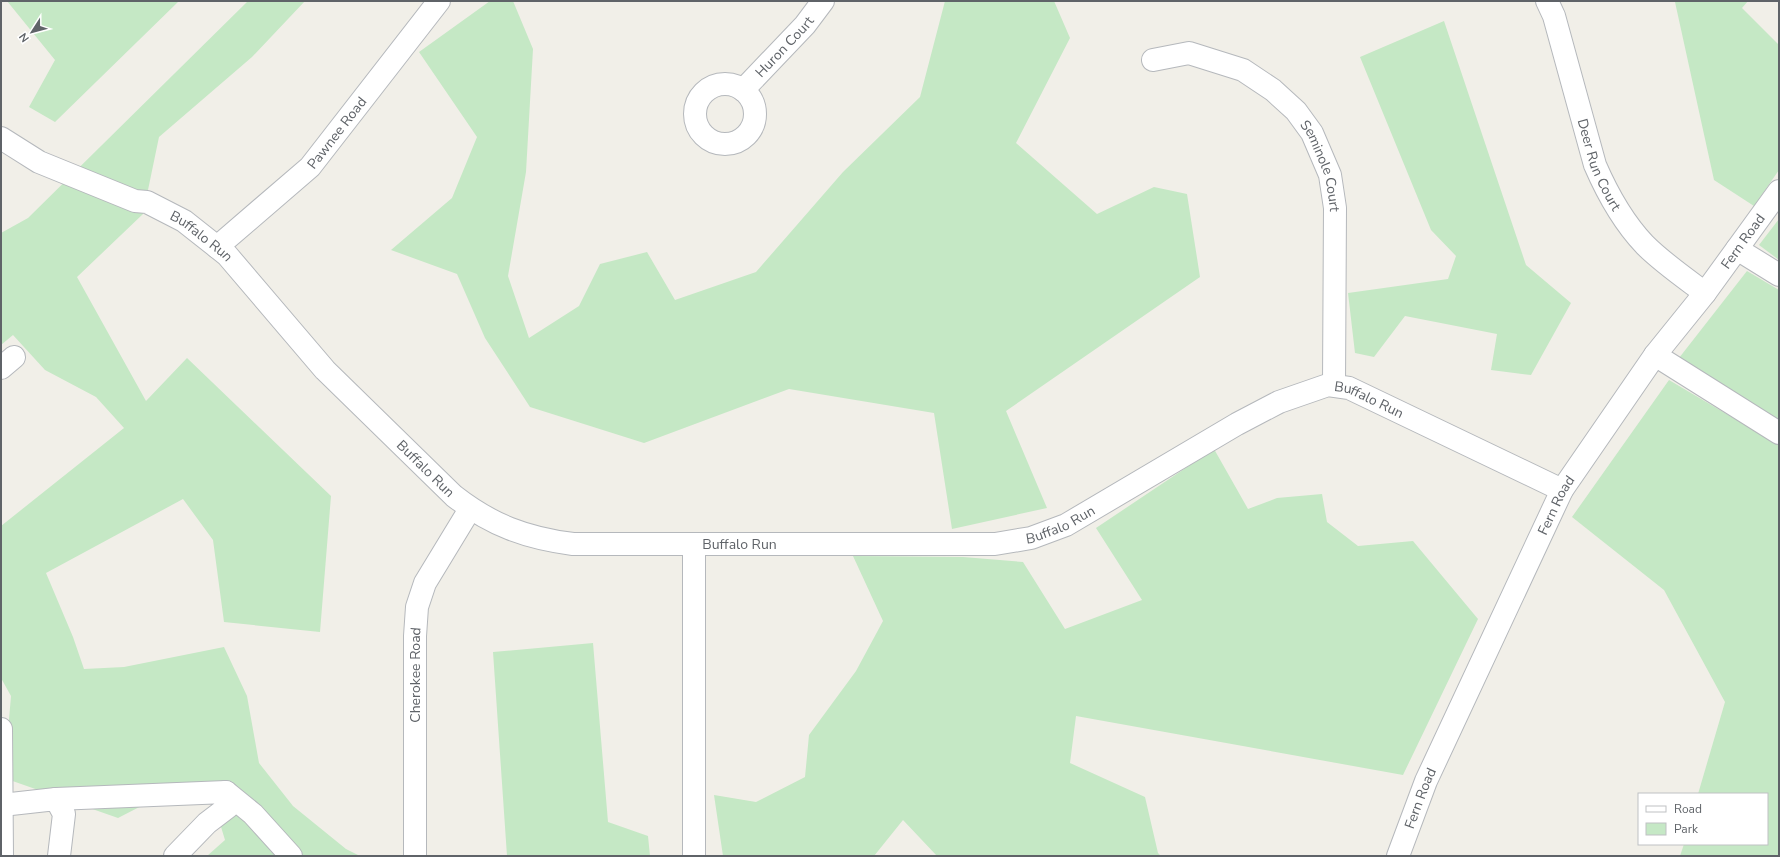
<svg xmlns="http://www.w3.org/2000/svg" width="1780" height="857" font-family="'Nunito Sans',sans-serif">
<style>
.green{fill:#c5e8c5}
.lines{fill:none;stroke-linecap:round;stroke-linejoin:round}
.minor-casing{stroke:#b5b8bc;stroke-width:24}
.minor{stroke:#fff;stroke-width:22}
.labels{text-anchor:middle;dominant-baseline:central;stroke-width:3;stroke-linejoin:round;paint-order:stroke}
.street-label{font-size:14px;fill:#5f6368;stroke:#fff}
</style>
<rect width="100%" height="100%" fill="#f1efe8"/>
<!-- green -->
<g class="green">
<path d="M7,1H179L55,122L29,107L55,60Z"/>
<path d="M248,1H305L252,57L159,137L143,214L77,277L146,401L187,358L331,496L320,632L224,622L213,540L183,499L46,573L73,637L84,669L124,667L224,647L247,696L259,763L293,806L346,849L360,856H207L225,840L215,807L188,782L118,818L4,778L11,696L1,678V526L124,428L96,397L45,370L13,335L1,345V233L28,218Z"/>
<path d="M490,1H513L533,49L526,172L508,276L529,338L579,306L600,264L647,252L675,300L756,272L843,172L920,97L945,1H1054L1070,38L1016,143L1097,214L1154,187L1187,194L1200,277L1006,411L1047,508L952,529L934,413L789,389L644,443L530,407L485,338L457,274L391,250L452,198L477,137L419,52Z"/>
<path d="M1677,1H1748L1742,8L1779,45V170L1754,206L1714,180L1675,2Z"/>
<path d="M1444,21L1526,265L1571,303L1531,375L1491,370L1497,334L1405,316L1374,357L1355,353L1348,293L1448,279L1456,256L1431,230L1360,57Z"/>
<path d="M1779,219V260L1759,245Z"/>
<path d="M1747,271L1779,290V427L1679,358Z"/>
<path d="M1669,380L1779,445V856H1680L1684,844H1767V794H1698L1725,702L1664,590L1572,517Z"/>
<path d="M1214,449L1248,509L1277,498L1322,494L1327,522L1358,546L1413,541L1478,619L1403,775L1076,716L1070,763L1145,797L1158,853L1161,856H937L903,820L874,856H723L714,795L756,802L805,777L809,735L856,671L883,621L853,556L963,557L1023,562L1065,629L1142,600L1096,528Z"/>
<path d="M593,643L608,822L648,836L650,856H507L493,652Z"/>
</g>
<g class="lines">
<!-- minor casing -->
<g class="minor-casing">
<g id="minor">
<path id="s1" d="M1547,1L1554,16L1595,165C1608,195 1623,222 1645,245C1663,263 1685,278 1705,293"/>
<path id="s2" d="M1153,60L1189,53L1243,70L1273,90L1296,111L1312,133L1330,175L1335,208L1334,385"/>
<circle cx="725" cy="114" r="30"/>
<path id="s3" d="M743,90L805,25L823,1"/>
<path id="s4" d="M1,138L39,162L135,201L147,202L184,221L227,255L325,370L454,496C491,525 526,538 573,544H995L1031,538L1066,525L1237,424L1279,402L1328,385L1349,388L1562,490"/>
<path id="s5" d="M217,247L310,167L439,1"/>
<path d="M1737,249L1779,275"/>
<path d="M1655,355L1779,433"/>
<path d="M1,368L14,357"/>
<path d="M694,544V856"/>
<path d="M1,729L2,856"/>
<path d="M226,792L253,814L291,856"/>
<path d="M56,799L226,792L228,807L207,823L175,856"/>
<path d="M2,805L56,799L64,814L59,856"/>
<path id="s6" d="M415,856V636L417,607L425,583L470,509"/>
<path id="s7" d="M1398,856L1426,781L1562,490L1655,355L1705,293L1779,191"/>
</g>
</g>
<!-- minor -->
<use href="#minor" class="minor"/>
</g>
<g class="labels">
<!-- street labels -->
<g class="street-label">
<text stroke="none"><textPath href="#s3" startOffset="60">Huron Court</textPath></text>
<text stroke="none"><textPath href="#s5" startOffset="166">Pawnee Road</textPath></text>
<text stroke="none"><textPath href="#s1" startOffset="172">Deer Run Court</textPath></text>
<text stroke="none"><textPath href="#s2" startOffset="222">Seminole Court</textPath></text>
<text stroke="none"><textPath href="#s4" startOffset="225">Buffalo Run</textPath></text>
<text stroke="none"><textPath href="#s7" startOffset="709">Fern Road</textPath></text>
<text stroke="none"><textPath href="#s4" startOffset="1556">Buffalo Run</textPath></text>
<text stroke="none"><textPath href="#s4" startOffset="549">Buffalo Run</textPath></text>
<text stroke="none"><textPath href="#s7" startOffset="385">Fern Road</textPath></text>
<text stroke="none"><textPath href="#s4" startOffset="1209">Buffalo Run</textPath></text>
<text stroke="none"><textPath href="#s4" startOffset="885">Buffalo Run</textPath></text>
<text stroke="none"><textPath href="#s6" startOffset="181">Cherokee Road</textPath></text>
<text stroke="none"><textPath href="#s7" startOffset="62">Fern Road</textPath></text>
</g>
</g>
<!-- border -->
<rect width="1780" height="857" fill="none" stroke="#5f6368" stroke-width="4"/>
<!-- legend -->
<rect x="1638" y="793" width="130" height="52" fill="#ffffff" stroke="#bfc1c3"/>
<rect x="1646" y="806" width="20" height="6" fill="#ffffff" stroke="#bfc1c3"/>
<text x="1674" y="813" font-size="12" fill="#5f6368">Road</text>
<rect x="1646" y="823" width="20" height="12" fill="#c5e8c5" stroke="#bfc1c3"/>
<text x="1674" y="833" font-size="12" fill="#5f6368">Park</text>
<!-- north arrow -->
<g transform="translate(32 32) rotate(234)" stroke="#ffffff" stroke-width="3" paint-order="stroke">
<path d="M0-3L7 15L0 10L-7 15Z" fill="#5f6368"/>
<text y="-6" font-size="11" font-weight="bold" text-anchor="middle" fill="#5f6368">N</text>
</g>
</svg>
